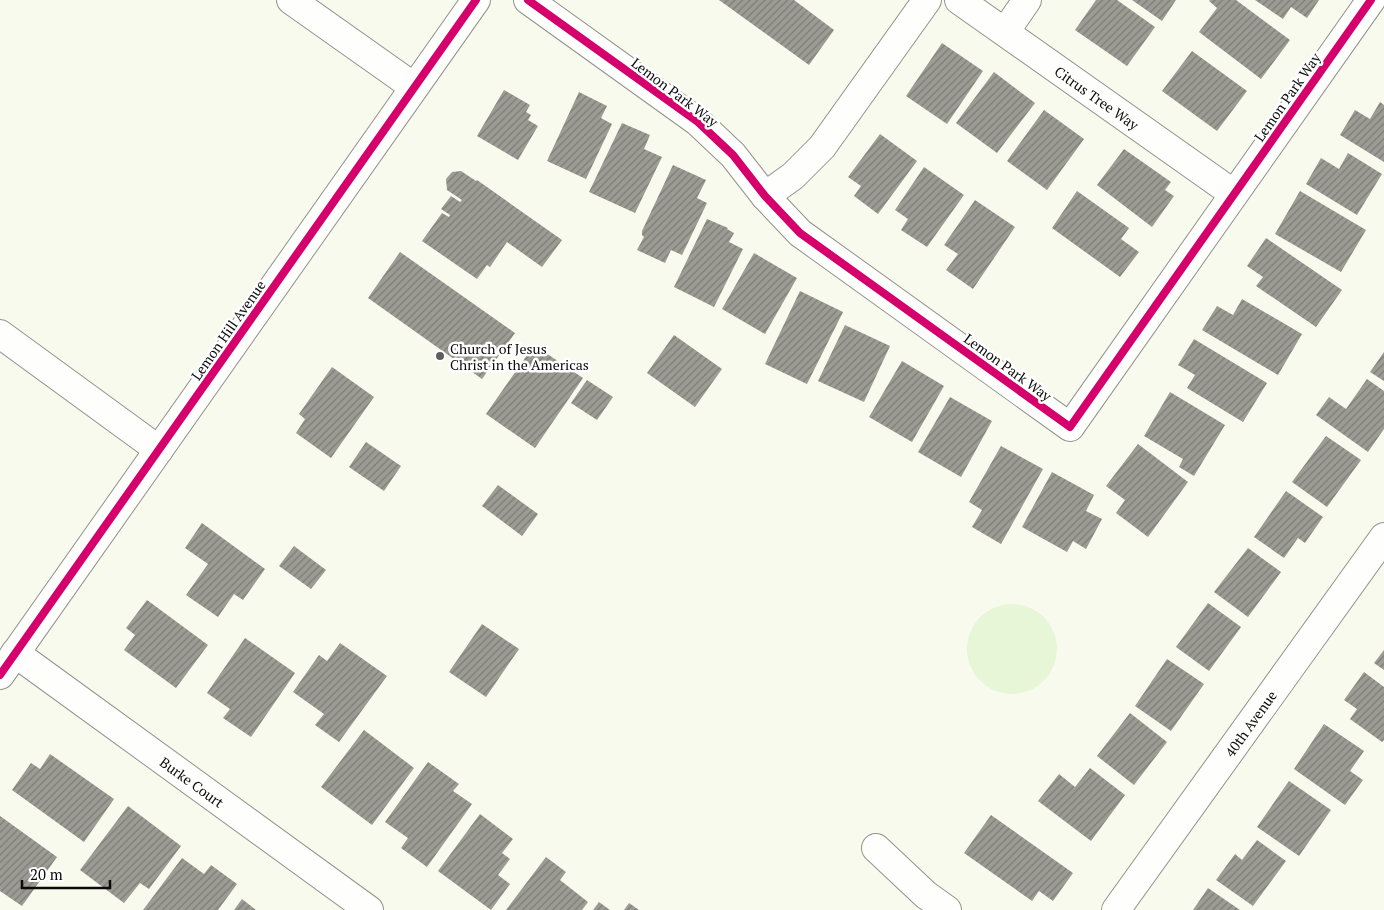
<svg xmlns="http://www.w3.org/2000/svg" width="1384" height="910" font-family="'PT Serif',serif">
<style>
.pitch{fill:#e6f6d6}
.building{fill:url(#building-hatch)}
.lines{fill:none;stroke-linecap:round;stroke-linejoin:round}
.minor-casing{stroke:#92938d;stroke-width:30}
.minor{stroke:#fefefc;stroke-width:28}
.cycleway-casing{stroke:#fff;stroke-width:11}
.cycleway{stroke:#d6006c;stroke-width:8}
.poi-dot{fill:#5e5f5a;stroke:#fff;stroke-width:2}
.labels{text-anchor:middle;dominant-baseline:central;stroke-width:5;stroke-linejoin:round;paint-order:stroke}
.street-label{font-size:14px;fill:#0b0b0b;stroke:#fff}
.poi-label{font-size:14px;fill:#0b0b0b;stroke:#fff;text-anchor:start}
</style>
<defs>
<pattern id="building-hatch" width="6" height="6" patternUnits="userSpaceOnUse" patternTransform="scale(1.25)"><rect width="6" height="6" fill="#9c9b94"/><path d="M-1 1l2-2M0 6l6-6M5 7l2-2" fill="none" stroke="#7d7d77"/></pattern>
</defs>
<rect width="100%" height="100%" fill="#f9faee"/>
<!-- pitch -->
<circle class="pitch" cx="1012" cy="649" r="45"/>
<!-- building -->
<g class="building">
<path d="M719,0H794L834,30L809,65Z"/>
<path d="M1096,0H1117L1155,27L1127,66L1075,30Z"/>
<path d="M1132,0H1176L1162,21Z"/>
<path d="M1210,0H1236L1290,40L1261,79L1199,32L1217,8L1209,1Z"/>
<path d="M1255,0H1319L1307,18L1291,7L1283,19Z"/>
<path d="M942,43L983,71L947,124L906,96Z"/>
<path d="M1192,51L1247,91L1217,131L1162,91Z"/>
<path d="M994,72L1035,103L997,153L956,123Z"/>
<path d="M504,90L530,105L526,112L531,115L528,120L538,126L518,160L477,136Z"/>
<path d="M579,92L607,106L601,118L612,124L586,179L547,161Z"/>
<path d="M1380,102L1384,105V162L1340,135L1355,110L1370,119Z"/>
<path d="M1044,110L1084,139L1047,190L1007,161Z"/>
<path d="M622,123L650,135L644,149L662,157L635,213L589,192Z"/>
<path d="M880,134L917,161L878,214L854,196L861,186L848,177Z"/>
<path d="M1124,149L1171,182L1165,190L1174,196L1152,227L1097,185Z"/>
<path d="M1348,153L1382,174L1357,215L1306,184L1321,158L1339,169Z"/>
<path d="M673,165L706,180L697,198L707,203L682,255L671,250L665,263L637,250L644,237L642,235V231Z"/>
<path d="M924,167L964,195L927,247L901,230L908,219L895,210Z"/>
<path d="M461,171L476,181L477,180L562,240L542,267L507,242L490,267L487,265L477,279L422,241L442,213L449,217L450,215L441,209L451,196L460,202L462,200L447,190L446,179L452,172Z"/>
<path d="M1077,191L1129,228L1121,239L1139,252L1120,277L1052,228Z"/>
<path d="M1300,191L1366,230L1341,272L1275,234Z"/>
<path d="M975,200L1015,227L973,289L946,270L958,254L944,245Z"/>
<path d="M707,219L728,228L727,229L734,233L729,242L743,249L714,307L674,287Z"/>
<path d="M1266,238L1342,290L1316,327L1256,286L1263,277L1247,266Z"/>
<path d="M400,252L515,333L482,379L368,298Z"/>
<path d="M754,253L797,278L765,334L722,309Z"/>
<path d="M800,291L843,312L807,384L765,364Z"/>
<path d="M1242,299L1302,334L1278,375L1202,330L1217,306L1233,315Z"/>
<path d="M845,325L890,346L864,402L818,381Z"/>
<path d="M674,335L722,369L695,407L647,373Z"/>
<path d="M1194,339L1267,383L1243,422L1187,388L1195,375L1178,365Z"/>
<path d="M534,345L583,378L535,448L486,414Z"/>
<path d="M1384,352V381L1370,372Z"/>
<path d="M902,361L944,386L912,442L869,417Z"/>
<path d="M332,367L374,397L331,458L296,433L305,419L299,414Z"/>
<path d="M1367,379L1384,391V429L1368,452L1316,415L1329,397L1346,409Z"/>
<path d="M587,380L613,397L597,420L571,403Z"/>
<path d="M1170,392L1225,425L1194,476L1179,467L1183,459L1144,436Z"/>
<path d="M950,397L992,421L961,477L918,452Z"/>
<path d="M1326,436L1361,460L1327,507L1292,482Z"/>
<path d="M366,442L401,466L384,491L349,467Z"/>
<path d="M1138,444L1188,482L1148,537L1116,513L1125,500L1106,486Z"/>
<path d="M1001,446L1043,469L1001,544L972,527L982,510L969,502Z"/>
<path d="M1052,472L1094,495L1086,511L1102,519L1086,549L1073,541L1067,552L1022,527Z"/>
<path d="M498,485L538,514L522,536L482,506Z"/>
<path d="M1286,491L1323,517L1305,543L1298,538L1284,558L1254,537Z"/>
<path d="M202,523L265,569L243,600L234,594L218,617L186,595L208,564L185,548Z"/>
<path d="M294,546L326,570L311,589L279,566Z"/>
<path d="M1248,548L1281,572L1248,617L1214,592Z"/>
<path d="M147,600L208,645L176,688L124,650L135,635L126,628Z"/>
<path d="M1208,603L1241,627L1209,671L1176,647Z"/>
<path d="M482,624L519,649L486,697L449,672Z"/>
<path d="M245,638L295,673L251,737L223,718L230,709L207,693Z"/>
<path d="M340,643L387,676L339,742L315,725L324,714L293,692L319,655L327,661Z"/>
<path d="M1384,650V670L1374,663Z"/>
<path d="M1167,659L1204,684L1171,731L1135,706Z"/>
<path d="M1364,672L1384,687V740L1382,742L1350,719L1357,709L1344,700Z"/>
<path d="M1130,713L1167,742L1134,785L1097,756Z"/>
<path d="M1324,724L1364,751L1350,771L1363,780L1345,805L1294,769Z"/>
<path d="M364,730L414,768L372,825L321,787Z"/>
<path d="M50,754L114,799L84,842L12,790L31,763L40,769Z"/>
<path d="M428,762L459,784L453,791L472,804L427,867L401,848L408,838L385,822Z"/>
<path d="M1090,768L1125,795L1091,841L1038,801L1059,774L1075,787Z"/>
<path d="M1289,781L1331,810L1299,856L1257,827Z"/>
<path d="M128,806L181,846L149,889L140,883L124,903L80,870Z"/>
<path d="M480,814L513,839L502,853L510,859L498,875L510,884L491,910L438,871Z"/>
<path d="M991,815L1073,873L1053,901L1039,891L1032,901L964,853Z"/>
<path d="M0,816L57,857L22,906L0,891Z"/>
<path d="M1257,840L1286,861L1253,906L1216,880L1235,854L1242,860Z"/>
<path d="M546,857L566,872L560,880L588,902L582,910H506Z"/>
<path d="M182,858L204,874L211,865L237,884L218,910H143Z"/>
<path d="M1208,888L1240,910H1193Z"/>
<path d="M242,899L256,910H234Z"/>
<path d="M599,902L610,910H593Z"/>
<path d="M629,903L639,910H624Z"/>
</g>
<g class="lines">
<!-- minor casing -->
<g class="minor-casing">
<g id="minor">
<path d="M291,0L414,87"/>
<path d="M528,0L698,122L733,155L765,196L800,233L1070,427L1371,0"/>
<path id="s1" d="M959,0L1234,194"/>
<path d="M1005,32L1027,0"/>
<path d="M765,196L793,176L822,147L927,0"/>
<path d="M0,334L159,450"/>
<path id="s2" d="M15,653L369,910"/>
<path d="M0,675L476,0"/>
<path d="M876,848L926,895L947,910"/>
<path id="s3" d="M1116,910L1384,537"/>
</g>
</g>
<!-- minor -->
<use href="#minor" class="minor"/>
<!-- cycleway casing -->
<g class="cycleway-casing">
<g id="cycleway">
<path d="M528,0L698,122L733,155L765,196L800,233L1070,427L1371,0"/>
<path d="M0,675L476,0"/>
</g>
</g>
<!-- cycleway -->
<use href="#cycleway" class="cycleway"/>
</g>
<!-- markers -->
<circle class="poi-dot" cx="440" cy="356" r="5"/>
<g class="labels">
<!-- street labels -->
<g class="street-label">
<text transform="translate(675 92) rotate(37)">Lemon Park Way</text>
<text stroke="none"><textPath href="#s1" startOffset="169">Citrus Tree Way</textPath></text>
<text transform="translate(1287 97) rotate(-55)">Lemon Park Way</text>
<text transform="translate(228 330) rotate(-55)">Lemon Hill Avenue</text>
<text transform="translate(1008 367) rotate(36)">Lemon Park Way</text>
<text stroke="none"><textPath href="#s3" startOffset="230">40th Avenue</textPath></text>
<text stroke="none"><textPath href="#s2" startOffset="219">Burke Court</textPath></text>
</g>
<!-- poi labels -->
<g class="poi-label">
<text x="450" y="348">Church of Jesus<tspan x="450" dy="16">Christ in the Americas</tspan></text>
</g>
</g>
<!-- scale -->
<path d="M22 880v8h88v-8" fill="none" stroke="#0b0b0b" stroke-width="2.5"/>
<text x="30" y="880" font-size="15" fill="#0b0b0b" stroke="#ffffff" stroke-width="4" paint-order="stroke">20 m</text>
</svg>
